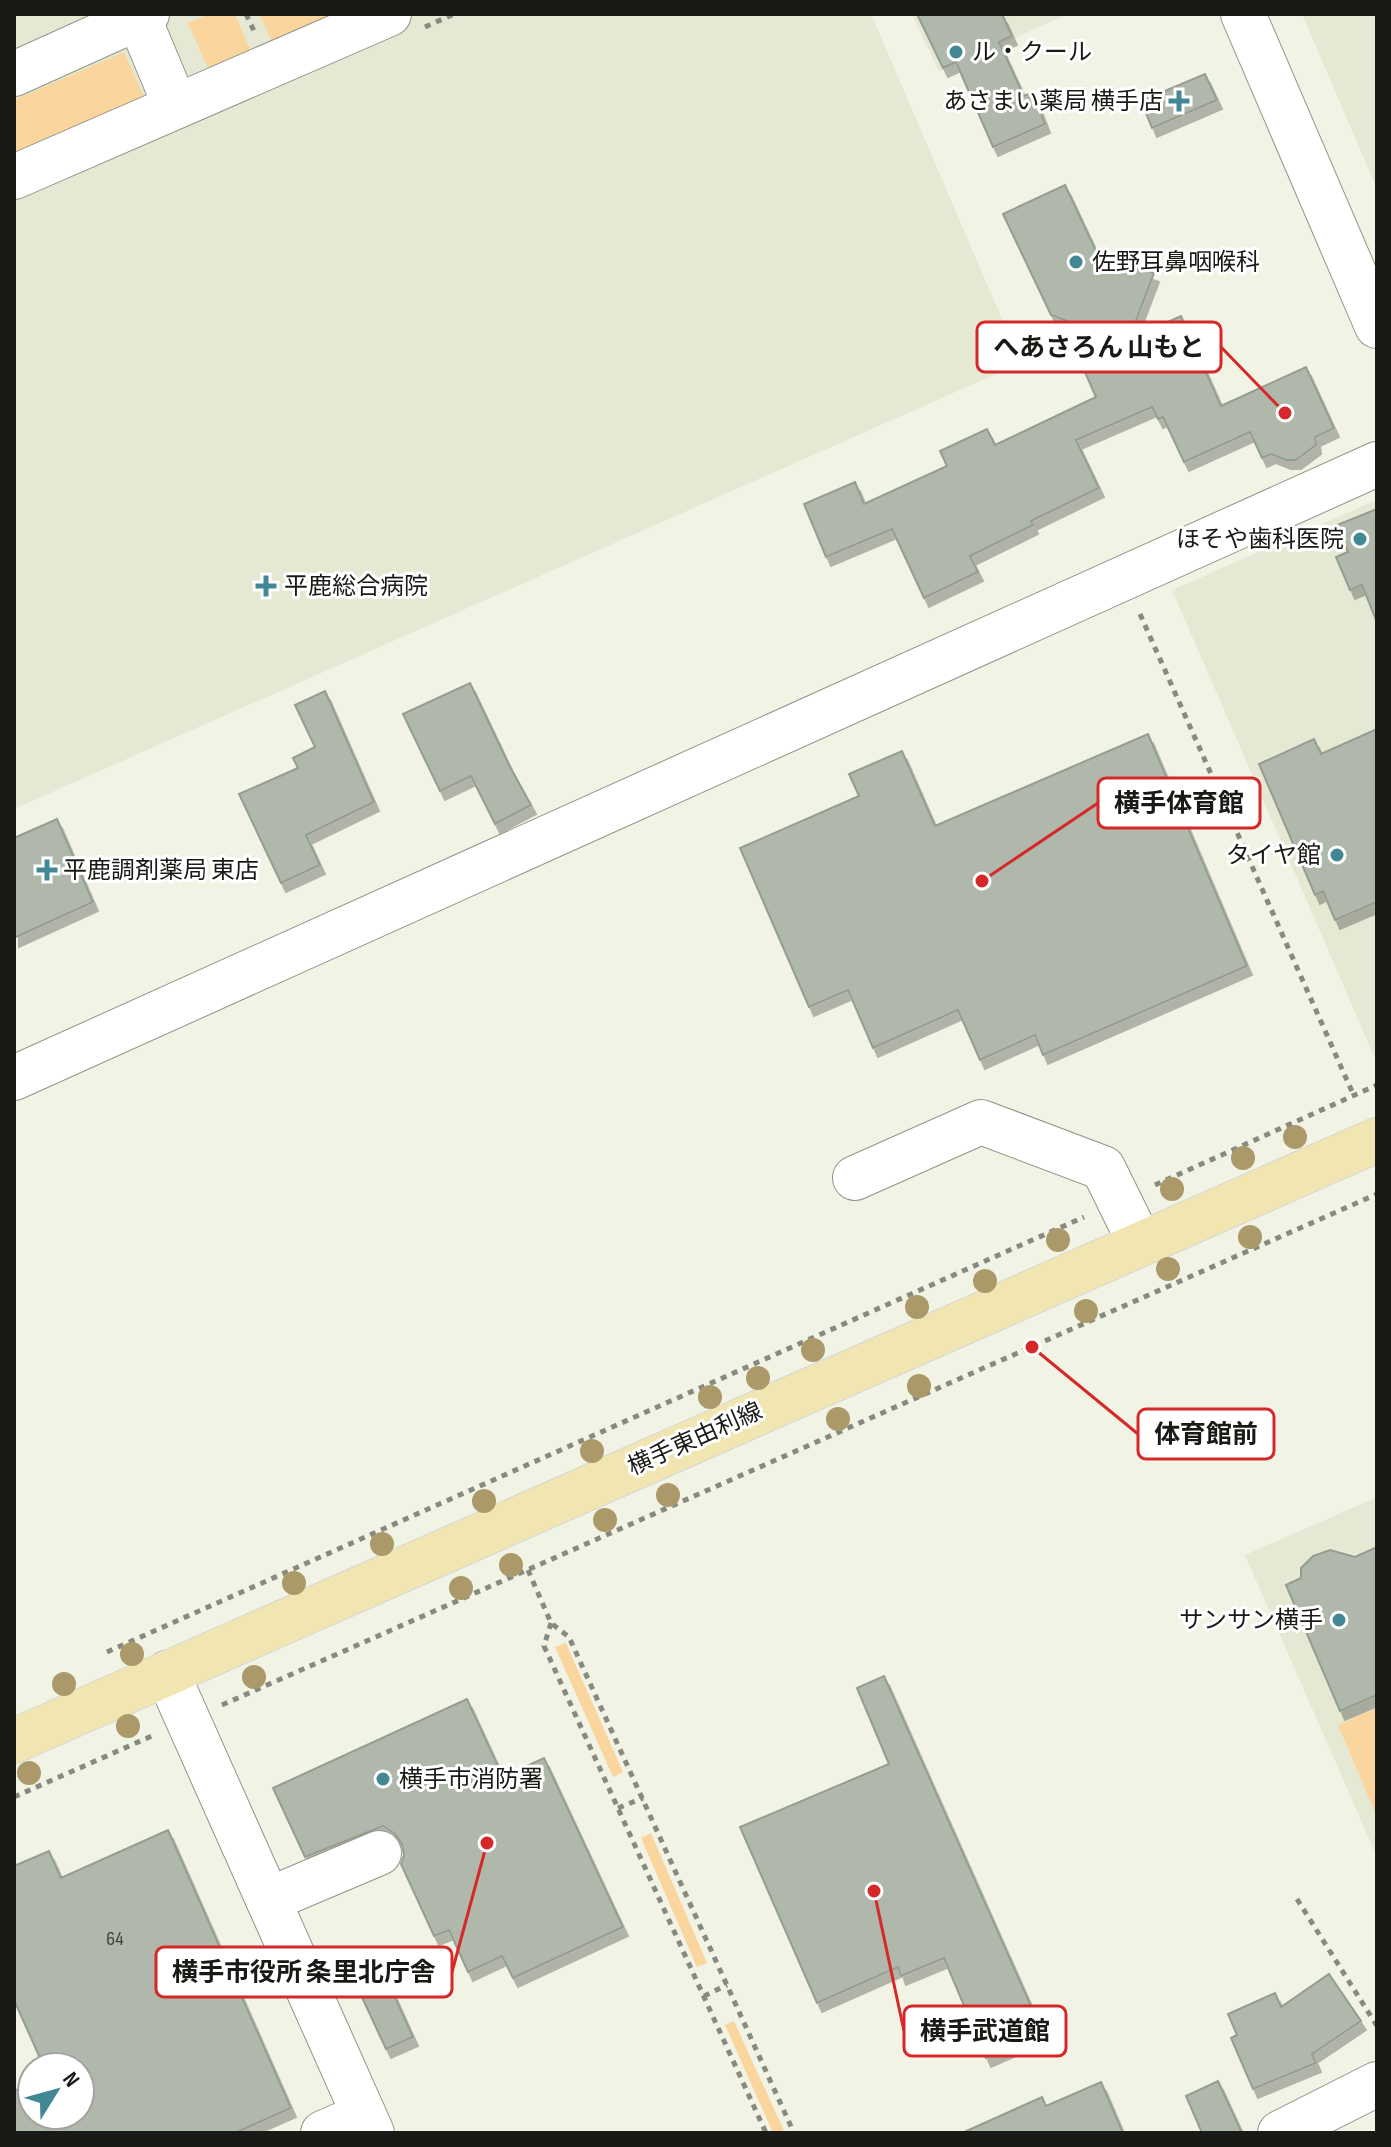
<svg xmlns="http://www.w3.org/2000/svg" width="1391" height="2147" font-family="'Sofia Sans Condensed','Noto Sans JP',sans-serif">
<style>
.built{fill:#e5e9d3}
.grass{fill:#fad59e}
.building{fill:#afb8ab;stroke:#959d91;stroke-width:2;filter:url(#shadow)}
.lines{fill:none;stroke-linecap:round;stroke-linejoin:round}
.minor-casing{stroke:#929487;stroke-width:46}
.major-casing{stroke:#d6d6d5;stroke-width:46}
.path{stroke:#888a80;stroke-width:5;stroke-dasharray:6 6;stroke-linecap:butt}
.minor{stroke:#fff;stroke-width:44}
.major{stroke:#f1e6b1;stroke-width:44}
.tree{fill:#ab996a}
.poi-dot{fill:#428794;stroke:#fff;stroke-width:3}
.labels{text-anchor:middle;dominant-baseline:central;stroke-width:6;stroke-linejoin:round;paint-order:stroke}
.number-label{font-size:20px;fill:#3e423a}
.poi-label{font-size:24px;fill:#191a15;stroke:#fff;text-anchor:start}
.street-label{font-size:24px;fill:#191a15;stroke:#fff}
.leader{fill:none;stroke:#d62828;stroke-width:3}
.callout-dot{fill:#d62828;stroke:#fff;stroke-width:3}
.callout{fill:#fff;stroke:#d62828;stroke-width:3}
.callout-label{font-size:26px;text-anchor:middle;font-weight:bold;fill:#191a15}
</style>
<defs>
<filter id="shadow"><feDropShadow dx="5" dy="9" stdDeviation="0" flood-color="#0004"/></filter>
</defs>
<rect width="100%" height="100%" fill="#f1f4e5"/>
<!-- built -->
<g class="built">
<path d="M14,14H871L1021,363L14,809Z"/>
<path d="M912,14H1068L939,72Z"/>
<path d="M1302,14H1377V189Z"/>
<path d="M1374,501L1377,503V1063L1172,590Z"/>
<path d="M1377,1497V1857L1245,1555Z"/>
</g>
<!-- grass -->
<g class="grass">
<path d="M209,14H235L252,54L210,73L188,23Z"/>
<path d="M259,14H345L274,46Z"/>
<path d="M124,52L146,101L14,159V100Z"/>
<path d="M566,1643L623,1772L613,1777L555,1647Z"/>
<path d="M1377,1708V1817L1338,1725Z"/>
<path d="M651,1833L707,1963L697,1967L641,1838Z"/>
<path d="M734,2021L785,2133H773L725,2025Z"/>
</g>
<!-- building -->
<g class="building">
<path d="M917,14H1002L1012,36L999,42L1024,96L1033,92L1045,124L993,147L956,62L943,68Z"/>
<path d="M1205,74L1217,100L1152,128L1141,101Z"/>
<path d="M1065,185L1096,251L1154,273L1129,339L1181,316L1221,406L1306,367L1334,428L1315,437L1316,445L1296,460H1286L1271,454L1262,458L1250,432L1184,462L1163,417L1158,419L1152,407L1076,440L1099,488L1031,521L1033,525L970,556L978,572L924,598L892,529L826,557L804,504L855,482L864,504L947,466L940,451L987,429L995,445L1096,397L1080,361L1122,342L1051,315L1003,214Z"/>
<path d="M1377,509V620H1376L1362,585L1350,590L1336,557L1348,552L1337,525Z"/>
<path d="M470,683L510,767L531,805L495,824L471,776L440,791L403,714Z"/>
<path d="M325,691L374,802L306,835L320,865L281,883L239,794L298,768L293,758L315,747L295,705Z"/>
<path d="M1377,729V902L1335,920L1323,891L1315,895L1259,764L1314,739L1321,754Z"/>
<path d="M1148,734L1247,966L1043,1055L1035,1035L980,1060L958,1010L873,1048L848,990L809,1007L740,848L859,796L849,774L902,751L935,826Z"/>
<path d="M57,819L93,902L14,938V838Z"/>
<path d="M1377,1547V1695L1340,1711L1286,1585L1301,1578V1568L1313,1556L1330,1550L1355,1557Z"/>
<path d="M884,1676L1043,2033L986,2058L944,1958L901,1976L898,1967L817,2003L740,1827L889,1764L857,1688Z"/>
<path d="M467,1699L503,1777L544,1758L623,1927L513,1978L502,1956L468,1972L449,1930L434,1936L401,1864L404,1855L402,1844L395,1834L383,1826L305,1857L273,1788Z"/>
<path d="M168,1830L291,2108L235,2133H14V2091L32,2083V2115H80V2067H44L14,2000V1866L49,1851L61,1878Z"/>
<path d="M381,1966L413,2037L386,2049L353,1978Z"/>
<path d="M1329,1974L1361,2021L1312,2054L1316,2063L1253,2089L1231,2038L1237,2035L1228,2014L1275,1993L1281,2007Z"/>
<path d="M1218,2081L1242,2133H1202L1186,2096Z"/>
<path d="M1101,2082L1123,2133H962L1042,2097L1046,2106Z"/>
</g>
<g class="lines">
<!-- minor casing -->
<g class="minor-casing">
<g id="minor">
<path d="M137,14L175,105"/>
<path d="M1243,14L1377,326"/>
<path d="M14,74L147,14"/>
<path d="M14,177L389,14"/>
<path d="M14,1078L1377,464"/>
<path d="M855,1178L981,1122L1103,1168L1140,1243"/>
<path d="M167,1673L372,2133"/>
<path d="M268,1900L379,1853"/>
<path d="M323,2133L364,2115"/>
<path d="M1280,2133L1377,2084"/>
</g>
</g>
<!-- major casing -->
<g class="major-casing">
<path id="major" d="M14,1741L1377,1140"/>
</g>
<!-- path -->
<g class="path">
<path d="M246,14L254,31"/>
<path d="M425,27L454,14"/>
<path d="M1140,614L1354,1096"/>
<path d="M1155,1185L1377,1085"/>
<path d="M528,1570L551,1623L569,1637L794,2133"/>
<path d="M551,1623L544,1646L766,2133"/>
<path d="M107,1652L1084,1217"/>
<path d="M222,1705L1377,1194"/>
<path d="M14,1797L154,1735"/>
<path d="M618,1808L643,1798"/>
<path d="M1297,1899L1377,2026"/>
<path d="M704,1996L727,1985"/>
</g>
<!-- minor -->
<use href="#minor" class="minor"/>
<!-- major -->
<use href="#major" class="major"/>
</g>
<!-- trees -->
<g class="tree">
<circle cx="1295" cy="1137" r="12"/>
<circle cx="1243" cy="1158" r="12"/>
<circle cx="1172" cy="1189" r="12"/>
<circle cx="1250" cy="1237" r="12"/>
<circle cx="1058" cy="1240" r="12"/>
<circle cx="1168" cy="1269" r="12"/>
<circle cx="985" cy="1281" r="12"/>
<circle cx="917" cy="1307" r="12"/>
<circle cx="1086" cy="1311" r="12"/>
<circle cx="813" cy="1350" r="12"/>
<circle cx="758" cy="1378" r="12"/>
<circle cx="919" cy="1386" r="12"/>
<circle cx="710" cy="1397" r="12"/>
<circle cx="838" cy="1419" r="12"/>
<circle cx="592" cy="1451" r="12"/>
<circle cx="668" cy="1495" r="12"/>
<circle cx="484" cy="1501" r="12"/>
<circle cx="605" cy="1520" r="12"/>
<circle cx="382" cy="1544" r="12"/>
<circle cx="511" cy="1565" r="12"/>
<circle cx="294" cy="1583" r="12"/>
<circle cx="461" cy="1588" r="12"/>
<circle cx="132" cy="1654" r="12"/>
<circle cx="254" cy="1677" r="12"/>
<circle cx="64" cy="1684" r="12"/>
<circle cx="128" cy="1726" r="12"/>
<circle cx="29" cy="1773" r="12"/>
</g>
<!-- markers -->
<g class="poi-dot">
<circle cx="956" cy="52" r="8"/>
<path d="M1175 89h8v8h8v8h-8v8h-8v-8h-8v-8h8z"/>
<circle cx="1076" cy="262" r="8"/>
<circle cx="1360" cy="539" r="8"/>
<path d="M262 574h8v8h8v8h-8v8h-8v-8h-8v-8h8z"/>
<circle cx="1337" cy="855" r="8"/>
<path d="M43 858h8v8h8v8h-8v8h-8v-8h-8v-8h8z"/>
<circle cx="1339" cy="1620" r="8"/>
<circle cx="383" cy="1779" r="8"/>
</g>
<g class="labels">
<!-- number labels -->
<g class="number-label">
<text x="115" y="1939">64</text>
</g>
<!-- poi labels -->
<g class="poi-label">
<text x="972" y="52">ル・クール</text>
<text x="1163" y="101" text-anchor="end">あさまい薬局 横手店</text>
<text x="1092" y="262">佐野耳鼻咽喉科</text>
<text x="1344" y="539" text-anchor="end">ほそや歯科医院</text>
<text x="284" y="586">平鹿総合病院</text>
<text x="1321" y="855" text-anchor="end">タイヤ館</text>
<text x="63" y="870">平鹿調剤薬局 東店</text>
<text x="1323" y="1620" text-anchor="end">サンサン横手</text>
<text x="399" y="1779">横手市消防署</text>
</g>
<!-- street labels -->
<g class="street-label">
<text transform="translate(695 1439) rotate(-24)">横手東由利線</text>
</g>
</g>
<!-- callouts -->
<path class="leader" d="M1285 413L1221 347M982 881L1098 803M1032 1347L1138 1434M487 1843L452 1972M874 1891L904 2031"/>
<g class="callout-dot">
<circle cx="1285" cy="413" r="8"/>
<circle cx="982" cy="881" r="8"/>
<circle cx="1032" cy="1347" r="8"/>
<circle cx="487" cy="1843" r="8"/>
<circle cx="874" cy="1891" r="8"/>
</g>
<g class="callout">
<rect x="977" y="322" width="244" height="50" rx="8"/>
<rect x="1098" y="778" width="162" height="50" rx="8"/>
<rect x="1138" y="1409" width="136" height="50" rx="8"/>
<rect x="156" y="1947" width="296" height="50" rx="8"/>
<rect x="904" y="2006" width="162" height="50" rx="8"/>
</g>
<g class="callout-label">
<text x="1099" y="356">へあさろん 山もと</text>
<text x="1179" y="812">横手体育館</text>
<text x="1206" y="1443">体育館前</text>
<text x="304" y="1981">横手市役所 条里北庁舎</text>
<text x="985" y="2040">横手武道館</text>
</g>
<!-- border -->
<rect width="1391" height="2147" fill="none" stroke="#191a15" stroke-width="32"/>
<!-- north arrow -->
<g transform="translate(56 2091) rotate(53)"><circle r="38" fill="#ffffff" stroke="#a3a3a1" stroke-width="2"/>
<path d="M0-6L14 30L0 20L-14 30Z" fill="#428794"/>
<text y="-12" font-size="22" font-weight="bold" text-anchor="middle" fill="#191a15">N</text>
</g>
</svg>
